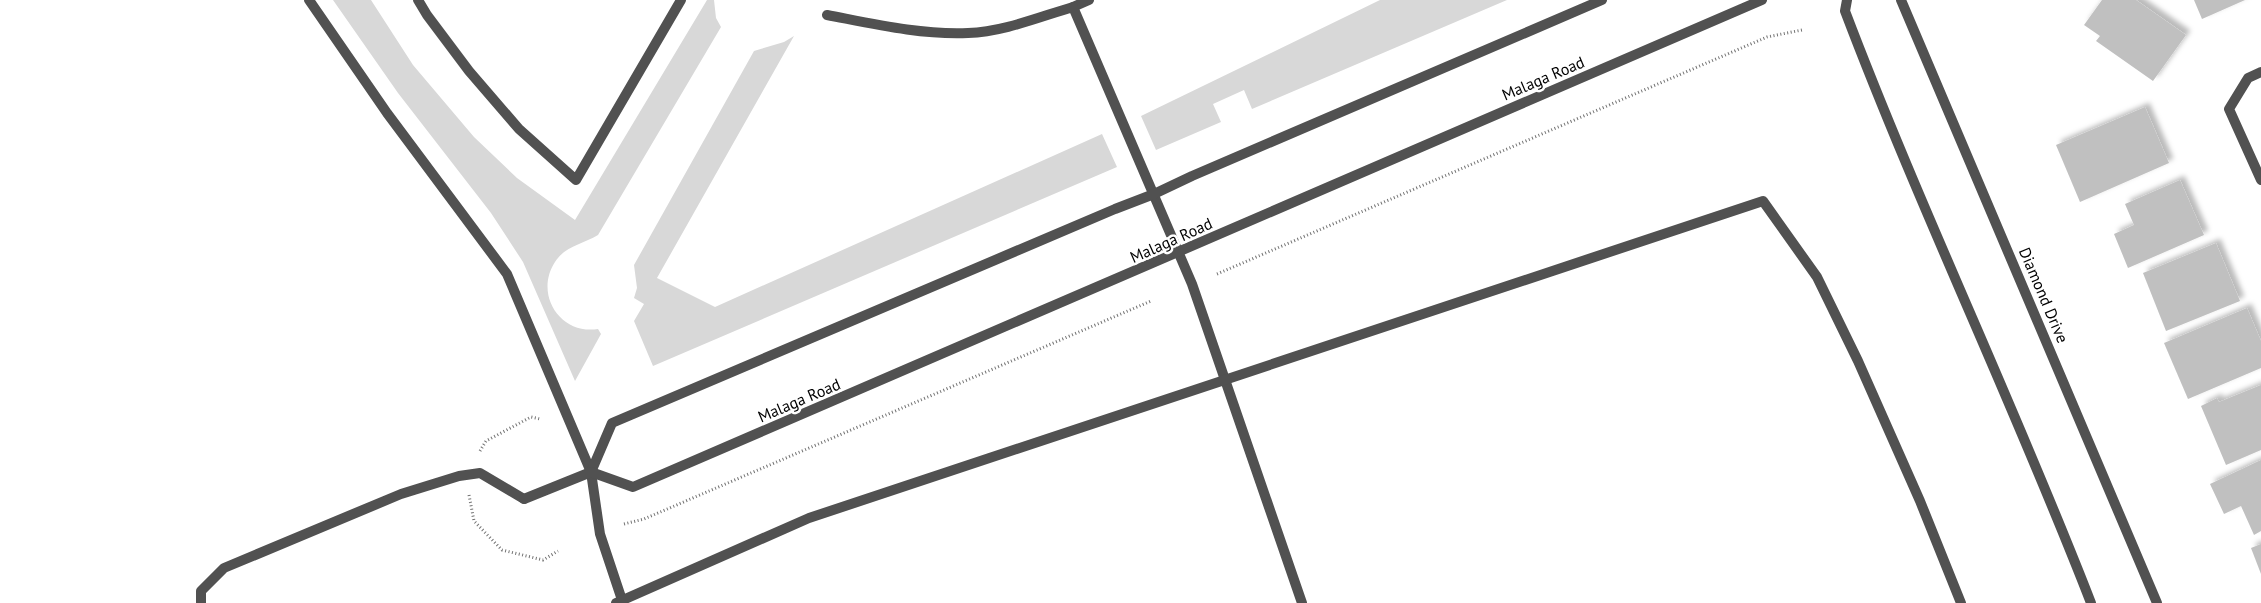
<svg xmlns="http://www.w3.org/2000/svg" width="2261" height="603" font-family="'PT Sans',sans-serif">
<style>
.green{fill:#d8d8d8}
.building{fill:#c0c0c0;filter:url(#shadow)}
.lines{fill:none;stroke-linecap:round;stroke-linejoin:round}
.path{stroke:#737373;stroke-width:3;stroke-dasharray:1 2.5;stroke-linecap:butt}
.service{stroke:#515151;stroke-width:10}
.minor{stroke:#515151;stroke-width:10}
.tertiary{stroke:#515151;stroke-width:10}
.labels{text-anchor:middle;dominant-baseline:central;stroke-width:5;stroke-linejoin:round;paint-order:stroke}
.street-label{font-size:16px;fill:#000;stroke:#fff}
</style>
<defs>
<filter id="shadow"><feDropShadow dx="4.5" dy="-4.5" stdDeviation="2.5" flood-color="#0004"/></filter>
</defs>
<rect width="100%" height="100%" fill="#fff"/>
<!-- green -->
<g class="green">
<path d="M333,0H371L413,65L474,137L517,178L575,220L707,0H714L716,18L721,27L598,235C583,244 565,246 555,262C534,294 560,335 598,329L601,334L575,381L523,262L491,213L398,93Z"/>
<path d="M1380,0H1507L1252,109L1244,90L1213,104L1221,122L1156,150L1141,116Z"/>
<path d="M794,36L657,278L715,307L1102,134L1117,167L653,366L634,321L644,304L634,298L637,288L634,265L754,51L784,42Z"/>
</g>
<!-- building -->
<g class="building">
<path d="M2102,0H2136L2186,35L2153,81L2096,41L2100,36L2084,25Z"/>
<path d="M2194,0H2245L2202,19Z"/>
<path d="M2145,107L2169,163L2080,202L2056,145Z"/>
<path d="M2180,180L2204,235L2128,268L2114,234L2134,225L2125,204Z"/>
<path d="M2216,243L2240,301L2166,331L2143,273Z"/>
<path d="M2247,308L2261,341V368L2188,399L2164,343Z"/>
<path d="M2261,385V450L2226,465L2201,406L2217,398L2219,402Z"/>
<path d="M2261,460V531L2254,535L2241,506L2224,514L2210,484Z"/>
<path d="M2261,544V574L2251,548Z"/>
</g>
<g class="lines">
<!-- path -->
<g class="path">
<path d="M1217,274L1767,37L1802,30"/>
<path d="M480,451L486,441L531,417L540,419"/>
<path d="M469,495L474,521L502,550L543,560L558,551"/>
<path d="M624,524L644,519L1151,301"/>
</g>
<!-- service -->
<g class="service">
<path d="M309,0L387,113L507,274L591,472L600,534L622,600"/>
<path d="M418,0L427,15L469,71L519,129L576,180L681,0"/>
<path d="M1073,7L1089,0"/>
<path d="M827,15C874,24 921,35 968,33C1003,32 1039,17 1073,7L1192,284L1302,603"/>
<path d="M201,603V591L224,568L401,494L459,476L480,473L524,499"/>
<path d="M616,603L809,518L1763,201L1817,277L1858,361L1920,501L1961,603"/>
</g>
<!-- minor -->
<g class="minor">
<path d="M2261,72L2248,78L2229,109L2261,180"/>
<path d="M591,472L612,423L1115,209L1154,194L1192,176L1602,0"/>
<path d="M524,499L591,472L633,487L1762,0"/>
</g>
<!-- tertiary -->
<g class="tertiary">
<path d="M1847,0L1845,11C1921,211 2014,404 2091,603"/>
<path d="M1901,0L2157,603"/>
</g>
</g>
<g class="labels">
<!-- street labels -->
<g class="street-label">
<text transform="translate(1543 78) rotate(-23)">Malaga Road</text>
<text transform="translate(1171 240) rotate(-24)">Malaga Road</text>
<text transform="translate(2044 295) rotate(67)">Diamond Drive</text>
<text transform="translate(799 400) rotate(-23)">Malaga Road</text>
</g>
</g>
</svg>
